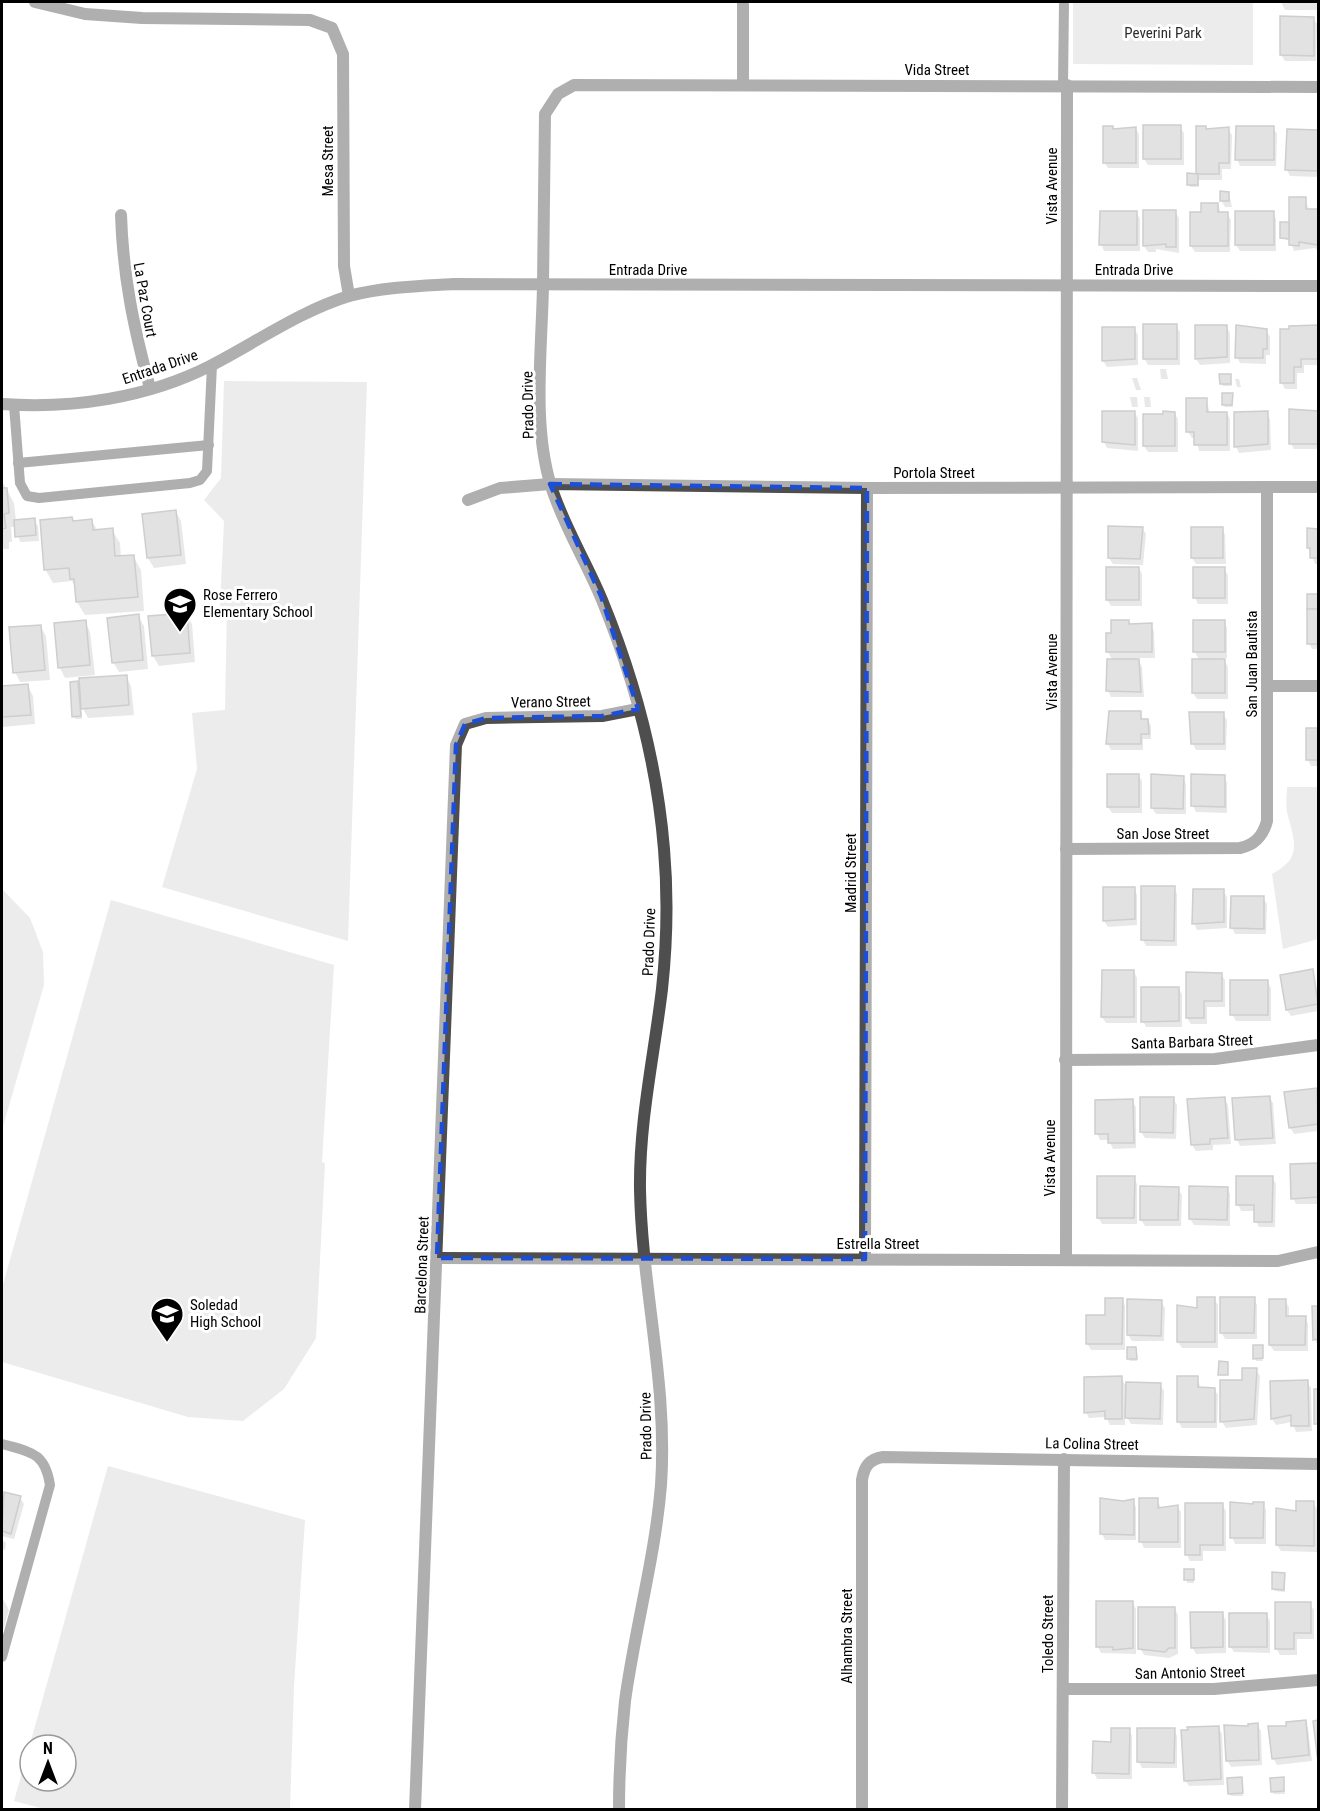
<svg xmlns="http://www.w3.org/2000/svg" width="1320" height="1811" font-family="'Roboto Condensed',sans-serif">
<style>
.green{fill:#d5d5d5;fill-rule:evenodd}
.shadow{fill:#0003}
.building{fill:#bebebe;stroke:#929292;stroke-width:1.5}
.lines{fill:none;stroke-linecap:round;stroke-linejoin:round}
.service{stroke:#4e4e4e;stroke-width:10}
.minor{stroke:#4e4e4e;stroke-width:12}
.tertiary{stroke:#4e4e4e;stroke-width:12}
.marked{fill:none;stroke:#1d4ed8;stroke-width:4.5;stroke-dasharray:12 8;stroke-linejoin:round}
.labels{text-anchor:middle;dominant-baseline:central;stroke-width:6;stroke-linejoin:round;paint-order:stroke}
.park-label{font-size:15px;fill:#2c2c2c;stroke:#fff}
.street-label{font-size:15px;fill:#000;stroke:#fff}
.poi-label{font-size:15px;fill:#000;stroke:#fff;text-anchor:start}
</style>
<rect width="100%" height="100%" fill="#fff"/>
<!-- green -->
<g class="green">
<path d="M1073,2H1253V65L1073,64Z"/>
<path d="M224,381L367,382L348,941L162,887L197,769L192,713L225,710L227,606H220L224,521L204,500L221,478Z"/>
<path d="M1287,787H1318V939L1283,949L1272,874C1302,858 1295,843 1288,816C1285,807 1287,796 1287,787Z"/>
<path d="M2,889L30,918L43,952L44,985L2,1130Z"/>
<path d="M111,900L334,965L322,1162L325,1163L316,1338L284,1389L243,1421L188,1417L2,1362V1288Z"/>
<path d="M108,1466L305,1520L294,1686L290,1809L48,1810L14,1801ZM30,1745H66V1781H30Z"/>
</g>
<!-- shadow -->
<g class="shadow">
<path d="M1281,2H1318V10H1285Z"/>
<path d="M1313,18L1317,24L1316,61H1285L1281,55Z"/>
<path d="M1112,127L1114,130L1135,128L1139,134V168H1108L1104,162Z"/>
<path d="M1180,127L1184,133V165H1148L1144,159Z"/>
<path d="M1205,128L1207,130L1228,129L1232,135L1231,169H1222V180H1199V187H1190L1189,184L1197,176Z"/>
<path d="M1273,128L1277,134L1276,166H1240L1237,159Z"/>
<path d="M1288,130L1318,131V177L1290,176L1287,170Z"/>
<path d="M1229,193L1232,207H1225L1221,200Z"/>
<path d="M1305,199L1309,210H1318V251L1315,248L1294,251L1291,241L1281,238Z"/>
<path d="M1218,204L1221,214H1227L1231,220L1230,252H1195L1191,246L1203,214Z"/>
<path d="M1136,212L1140,219V251H1104L1101,244Z"/>
<path d="M1175,212L1179,218V253L1156,249V252H1148L1144,246Z"/>
<path d="M1273,213L1276,219V251H1240L1236,245Z"/>
<path d="M1176,326L1180,332V365H1148L1144,358Z"/>
<path d="M1227,327L1230,333V363L1200,365L1196,359Z"/>
<path d="M1290,327H1318V365H1304V373H1297V389H1285L1281,382Z"/>
<path d="M1134,329L1138,335V365L1107,367L1103,361Z"/>
<path d="M1266,330L1270,337V355H1266V364L1240,363L1237,357Z"/>
<path d="M1160,369H1166L1168,379H1161Z"/>
<path d="M1230,375L1232,386H1223L1221,383Z"/>
<path d="M1132,378H1137L1141,390H1136Z"/>
<path d="M1235,379H1239L1241,387H1237Z"/>
<path d="M1232,395L1233,407H1225L1223,404Z"/>
<path d="M1130,397H1137L1138,407H1132Z"/>
<path d="M1144,397H1150L1151,407H1145Z"/>
<path d="M1206,399L1210,413H1227L1230,419V451H1199L1196,438H1192L1188,432Z"/>
<path d="M1291,411L1318,412V449H1294L1291,443Z"/>
<path d="M1134,412L1138,418V451L1107,448L1104,442Z"/>
<path d="M1174,413L1178,419V452H1148L1144,446L1164,416Z"/>
<path d="M1267,413L1270,419L1271,450L1239,453L1236,447Z"/>
<path d="M2,481L14,503L16,521L34,520L38,526L39,541L20,542L16,527H11L12,542H9V549H3L2,556Z"/>
<path d="M176,512L181,521L186,564L154,568L148,558L144,515Z"/>
<path d="M91,520L98,531L112,530L120,543L121,557L133,556L141,570L144,611L85,615L77,602L76,588L72,581L53,583L45,569L42,522Z"/>
<path d="M1142,528L1146,534L1143,565L1113,564L1109,558Z"/>
<path d="M1192,528H1222L1225,535L1226,564H1196L1192,558Z"/>
<path d="M1309,530H1318V564H1315L1308,547Z"/>
<path d="M1139,568L1142,574V606H1111L1107,599Z"/>
<path d="M1195,569H1224L1228,575V604H1198L1195,598Z"/>
<path d="M1309,596H1318V649H1312L1309,643Z"/>
<path d="M186,614L192,624L195,662L159,666L153,656Z"/>
<path d="M138,616L144,626L148,669L119,672L113,662Z"/>
<path d="M1128,621L1130,625H1151L1154,631L1155,658H1137L1142,667L1144,697H1111L1108,691L1113,661L1108,652L1113,635Z"/>
<path d="M85,622L90,632L95,675L65,678L60,668Z"/>
<path d="M1224,622L1227,628V658H1223L1228,667V699H1197L1193,693L1200,661L1194,651Z"/>
<path d="M40,626L46,636L50,680L20,682L15,672Z"/>
<path d="M126,676L131,686L134,715L88,718L81,705L82,719H75L78,683L81,688Z"/>
<path d="M28,686L33,696L35,724L2,727V688Z"/>
<path d="M1110,713H1140L1143,720H1148L1151,726V739H1143V750H1111L1108,744Z"/>
<path d="M1223,714L1227,720L1226,750H1196L1193,744Z"/>
<path d="M1308,729L1318,730V766H1311L1308,760Z"/>
<path d="M1138,775L1142,781V813H1112L1108,807Z"/>
<path d="M1224,776L1227,783V813L1196,812L1193,806Z"/>
<path d="M1183,778L1186,784V814H1156L1152,808Z"/>
<path d="M1174,887L1177,894V946H1146L1143,940Z"/>
<path d="M1134,888L1137,895V925L1108,927L1104,921Z"/>
<path d="M1223,891L1227,897V928L1197,930L1194,923Z"/>
<path d="M1263,898L1267,904L1266,934H1235L1232,928Z"/>
<path d="M1312,971L1318,994V1011L1291,1016L1287,1010Z"/>
<path d="M1134,972L1137,978V1023H1106L1102,1017Z"/>
<path d="M1221,974L1225,980V1007H1207V1024H1191L1187,1018Z"/>
<path d="M1267,981L1271,988V1021H1236L1232,1014Z"/>
<path d="M1178,988L1182,994V1027H1146L1143,1021Z"/>
<path d="M1317,1089L1318,1131L1294,1134L1290,1127Z"/>
<path d="M1269,1097L1273,1103L1276,1144L1240,1146L1237,1140Z"/>
<path d="M1142,1098L1173,1099L1177,1105L1176,1139L1145,1138L1141,1132Z"/>
<path d="M1224,1098L1228,1105L1231,1144L1213,1145V1150L1196,1151L1192,1145Z"/>
<path d="M1132,1101L1136,1107V1148L1113,1149L1109,1140H1100L1097,1133Z"/>
<path d="M1318,1164V1204H1296L1293,1198L1291,1165Z"/>
<path d="M1272,1177L1276,1184L1275,1227H1259L1256,1221V1211H1241L1238,1204Z"/>
<path d="M1134,1178L1137,1184V1224H1102L1098,1217Z"/>
<path d="M1227,1188L1230,1194V1226L1194,1225L1190,1219Z"/>
<path d="M1178,1189L1182,1195L1181,1226H1145L1141,1220Z"/>
<path d="M1254,1298L1257,1305V1339H1225L1221,1332Z"/>
<path d="M1214,1299L1218,1305V1348H1182L1178,1342L1199,1310Z"/>
<path d="M1122,1300L1125,1306V1350H1091L1087,1343Z"/>
<path d="M1285,1301L1289,1307V1317H1305L1308,1324V1351H1274L1270,1345Z"/>
<path d="M1161,1302L1165,1308L1164,1341H1132L1128,1335Z"/>
<path d="M1313,1308H1318V1345L1314,1339Z"/>
<path d="M1262,1346L1263,1361H1256L1255,1358Z"/>
<path d="M1136,1349L1137,1361H1130L1129,1358Z"/>
<path d="M1256,1370L1260,1376L1257,1425L1226,1428L1222,1422Z"/>
<path d="M1197,1377L1201,1389H1214L1218,1395L1217,1428H1182L1178,1421Z"/>
<path d="M1121,1378L1128,1389L1160,1384L1164,1391L1163,1425L1131,1424L1125,1414V1425H1110L1106,1417L1089,1418L1086,1412Z"/>
<path d="M1307,1382L1311,1388L1312,1431L1296,1432L1292,1422L1276,1425L1272,1419Z"/>
<path d="M1315,1391H1318V1428L1316,1423Z"/>
<path d="M5,1494L20,1498L24,1504L14,1539L2,1536V1505Z"/>
<path d="M1157,1499L1161,1508L1177,1506L1181,1512V1548H1144L1141,1542Z"/>
<path d="M1133,1501L1136,1507V1540H1105L1102,1534L1123,1502Z"/>
<path d="M1313,1502L1317,1509V1552L1281,1551L1277,1545V1510L1297,1513Z"/>
<path d="M1263,1504L1266,1510V1544H1235L1232,1537L1255,1506Z"/>
<path d="M1222,1505L1226,1511V1551H1203V1561H1190L1187,1555Z"/>
<path d="M2,1540L6,1543L5,1550L2,1549Z"/>
<path d="M1186,1570H1193L1194,1583H1187Z"/>
<path d="M1284,1574L1285,1592L1275,1591L1273,1589Z"/>
<path d="M2,1597L9,1610L2,1634Z"/>
<path d="M1097,1602H1132L1136,1609V1654L1101,1653L1098,1647Z"/>
<path d="M1310,1604L1314,1610V1639H1297V1655H1280L1276,1648Z"/>
<path d="M1175,1609L1178,1615V1654L1169,1658L1144,1655L1140,1648Z"/>
<path d="M1222,1614L1226,1620V1653L1196,1654L1192,1647Z"/>
<path d="M1266,1614L1270,1621V1653L1234,1652L1230,1646Z"/>
<path d="M1305,1722L1308,1728L1312,1761L1277,1765L1273,1758L1287,1728Z"/>
<path d="M1257,1725L1261,1731L1262,1765L1231,1767L1227,1760L1250,1727Z"/>
<path d="M1218,1727L1222,1734L1224,1785L1189,1786L1185,1780L1189,1731Z"/>
<path d="M1129,1730L1132,1736V1779H1097L1094,1773L1112,1743Z"/>
<path d="M1174,1730L1177,1736V1768H1142L1139,1762Z"/>
<path d="M1241,1779L1243,1796H1231L1230,1794Z"/>
<path d="M1283,1779L1285,1794H1274L1272,1792Z"/>
</g>
<!-- building -->
<g class="building">
<path d="M1280,16L1314,17V56L1280,55Z"/>
<rect x="1143" y="125" width="38" height="34"/>
<path d="M1103,126H1113V129L1136,127V163H1103Z"/>
<path d="M1196,126H1206V129L1229,127V163H1219V174H1196Z"/>
<path d="M1236,126H1274V160H1235Z"/>
<path d="M1287,129L1318,130V171L1285,170Z"/>
<path d="M1187,173L1198,174V185H1187Z"/>
<path d="M1220,191L1229,192V201H1220Z"/>
<path d="M1289,197H1306V209H1318V245L1299,242V246L1289,245Z"/>
<path d="M1201,203H1218V212H1228V246H1190V212H1201Z"/>
<path d="M1143,210H1176V247H1166V244L1143,246Z"/>
<path d="M1100,211H1137V245H1099Z"/>
<rect x="1235" y="211" width="39" height="34"/>
<path d="M1280,222H1289V239L1280,238Z"/>
<rect x="1143" y="324" width="34" height="35"/>
<path d="M1195,325H1227V357L1195,359Z"/>
<path d="M1236,325L1267,329V349H1263V358H1235Z"/>
<path d="M1318,325V359H1301V367H1294V383H1280V329H1289V326Z"/>
<path d="M1102,327H1135V359L1102,361Z"/>
<path d="M1219,374H1231V384H1220Z"/>
<path d="M1222,393H1233L1232,405H1222Z"/>
<path d="M1186,398H1207V412H1227V445H1194V432H1186Z"/>
<path d="M1289,409L1318,411V444H1289Z"/>
<path d="M1102,411H1135V445L1102,442Z"/>
<path d="M1163,411L1175,412V446H1143V414H1163Z"/>
<path d="M1268,411V444L1234,447V412Z"/>
<path d="M2,488H7L9,513L4,514L6,528L2,529V536Z"/>
<path d="M176,510L181,555L147,558L142,514Z"/>
<path d="M72,517L73,521L92,519L93,530L113,528L115,556L134,555L138,597L76,602L74,579H70L69,568L44,570L40,520Z"/>
<path d="M35,518L36,535L15,537L14,520Z"/>
<path d="M1108,526L1143,527L1140,559L1108,558Z"/>
<rect x="1191" y="527" width="32" height="31"/>
<path d="M1307,528L1318,529V558H1310V548H1307Z"/>
<rect x="1106" y="567" width="33" height="33"/>
<rect x="1193" y="567" width="32" height="31"/>
<rect x="1307" y="594" width="11" height="15"/>
<rect x="1307" y="609" width="11" height="35"/>
<path d="M187,613L190,653L152,656L148,616Z"/>
<path d="M139,614L143,660L112,663L107,618Z"/>
<path d="M86,620L90,665L58,668L54,623Z"/>
<path d="M1111,620H1129V624L1152,623V652H1106V633H1111Z"/>
<rect x="1193" y="620" width="32" height="32"/>
<path d="M41,625L45,670L13,673L9,627Z"/>
<path d="M1107,659H1139L1141,692L1106,691Z"/>
<rect x="1192" y="659" width="33" height="34"/>
<path d="M127,675L129,705L81,709L79,678Z"/>
<path d="M78,681L81,716L72,717L70,682Z"/>
<path d="M28,684L31,715L2,717V686Z"/>
<path d="M1109,711H1141V719H1148L1149,734H1141V744H1106Z"/>
<path d="M1189,712H1224V744H1191Z"/>
<rect x="1306" y="728" width="12" height="32"/>
<rect x="1107" y="774" width="32" height="33"/>
<path d="M1151,774L1184,776L1183,809L1151,808Z"/>
<path d="M1191,774L1225,775V807L1191,806Z"/>
<path d="M1141,886H1175L1174,941L1141,940Z"/>
<path d="M1103,887H1135V919L1103,921Z"/>
<path d="M1193,889H1224V922L1192,924Z"/>
<path d="M1231,896H1264V929L1230,928Z"/>
<path d="M1313,969L1318,1004L1286,1010L1280,975Z"/>
<path d="M1102,970H1134V1017H1101Z"/>
<path d="M1186,972L1222,973V1001H1204V1018H1186Z"/>
<rect x="1230" y="980" width="38" height="35"/>
<path d="M1141,987H1179V1021L1141,1022Z"/>
<path d="M1317,1088L1318,1124L1289,1128L1284,1092Z"/>
<path d="M1270,1096L1273,1138L1235,1140L1232,1098Z"/>
<path d="M1140,1097H1174L1173,1133L1140,1132Z"/>
<path d="M1225,1097L1228,1138L1210,1139V1144L1191,1145L1187,1099Z"/>
<path d="M1133,1099L1134,1143H1108V1134H1095V1100Z"/>
<path d="M1318,1163V1197L1291,1199L1290,1164Z"/>
<path d="M1097,1176H1135L1134,1218H1097Z"/>
<path d="M1236,1176H1273L1272,1222H1254V1205H1236Z"/>
<path d="M1140,1186L1179,1187L1178,1220H1140Z"/>
<path d="M1189,1186L1228,1187L1227,1220L1189,1219Z"/>
<path d="M1197,1297H1215V1342H1177V1305L1197,1308Z"/>
<path d="M1220,1297H1255L1254,1333H1220Z"/>
<path d="M1105,1298H1123L1122,1344H1086V1315H1105Z"/>
<path d="M1127,1299L1162,1300L1161,1336L1127,1335Z"/>
<path d="M1269,1299H1286V1316H1306L1305,1345H1269Z"/>
<path d="M1312,1306H1318V1339L1313,1340Z"/>
<path d="M1253,1345H1263V1358L1253,1359Z"/>
<path d="M1127,1347H1136L1137,1359H1127Z"/>
<path d="M1219,1361L1228,1362V1375H1218Z"/>
<path d="M1242,1368H1257L1254,1419L1220,1422V1380H1242Z"/>
<path d="M1122,1376V1419H1105V1411L1084,1413V1377Z"/>
<path d="M1177,1376H1198V1387L1215,1388V1422H1177Z"/>
<path d="M1308,1380L1309,1426H1291V1415L1271,1419L1270,1381Z"/>
<path d="M1126,1382L1161,1383L1160,1419L1125,1418Z"/>
<rect x="1314" y="1389" width="4" height="35"/>
<path d="M4,1492L21,1496L11,1534L2,1531Z"/>
<path d="M1100,1498L1123,1501L1134,1499V1535L1100,1534Z"/>
<path d="M1139,1498H1158V1508L1178,1505V1542H1139Z"/>
<path d="M1296,1501H1314V1546L1276,1545V1508L1296,1511Z"/>
<path d="M1230,1502L1253,1504V1502H1264L1263,1538H1230Z"/>
<path d="M1185,1503H1223V1545H1200V1555H1185Z"/>
<rect x="1184" y="1569" width="10" height="11"/>
<path d="M1272,1572L1285,1573L1284,1590L1272,1589Z"/>
<path d="M1096,1601H1133V1648L1113,1650V1647H1096Z"/>
<path d="M1275,1602H1311V1633H1294V1649H1275Z"/>
<path d="M1138,1607H1175V1648H1169L1165,1652L1138,1649Z"/>
<path d="M1190,1612H1223V1647L1191,1648Z"/>
<rect x="1229" y="1613" width="38" height="34"/>
<path d="M1306,1720L1309,1755L1272,1759L1268,1726H1286V1722Z"/>
<path d="M1318,1720V1762L1313,1721Z"/>
<path d="M1258,1723L1259,1760L1226,1761L1224,1725L1248,1726V1724Z"/>
<path d="M1219,1726L1221,1779L1184,1781L1181,1730H1188L1187,1727Z"/>
<path d="M1111,1728H1130L1129,1774L1092,1773L1093,1741L1111,1742Z"/>
<path d="M1137,1728H1175L1174,1763L1137,1762Z"/>
<path d="M1242,1777L1243,1793L1228,1794L1227,1778Z"/>
<path d="M1284,1777V1791L1271,1792L1270,1778Z"/>
</g>
<g class="lines">
<!-- service -->
<g class="service">
<path d="M1063,85L1064,2"/>
<path d="M14,405L20,483L27,496L39,498L190,483L200,480L207,471L212,365"/>
<path d="M18,463L209,445"/>
<path d="M2,1444C30,1452 45,1452 50,1485L2,1657"/>
</g>
<!-- minor -->
<g class="minor">
<path d="M35,2L85,14L142,18L310,20L332,28L343,54L344,266L349,296"/>
<path d="M743,84V2"/>
<path d="M121,215C123,277 134,329 150,388"/>
<path d="M543,285L545,114L558,94L574,85L1318,87"/>
<path d="M468,500L500,488L550,484L867,488L1318,487"/>
<path d="M1267,686H1318"/>
<path d="M1066,849L1240,848C1255,845 1263,836 1267,821V487"/>
<path d="M1065,1060L1215,1059L1318,1045"/>
<path d="M437,1258L1278,1261L1318,1252"/>
<path d="M865,1259L867,488"/>
<path d="M1066,1259L1067,85"/>
<path d="M1063,1689H1214L1318,1680"/>
<path d="M415,1810L456,745L465,724L486,718L602,716L638,709"/>
<path d="M862,1810V1480C864,1467 869,1459 883,1457L1318,1464"/>
<path d="M1062,1810L1064,1459"/>
</g>
<!-- tertiary -->
<g class="tertiary">
<path d="M543,285C542,348 532,425 551,486C564,527 586,561 602,600C634,678 657,764 664,849C668,895 667,943 662,989C654,1056 639,1122 640,1190C642,1290 668,1384 661,1485C655,1558 635,1628 625,1701C621,1737 619,1773 619,1810"/>
<path d="M2,404C72,409 147,398 210,366C255,343 300,311 349,296C383,287 419,286 453,284L1318,286"/>
</g>
</g>
<!-- marked area -->
<path d="M0 0H1320V1811H0ZM550,484L867,488L865,1259L437,1258L456,745L465,724L486,718L602,716L638,709L601,596Z" fill="#fff" fill-opacity=".55" fill-rule="evenodd"/>
<path class="marked" d="M550,484L867,488L865,1259L437,1258L456,745L465,724L486,718L602,716L638,709L601,596Z"/>
<!-- icons -->
<defs>
<g id="school-pin" transform="scale(1.725)"><path d="M0 17L-7.5 6A9.5 9.5 0 1 1 7.5 6Z" fill="#000" stroke="#fff"/><path d="M0-5L7-2L0 1L-7-2ZM-4 1L0 2.5L4 1V4Q0 6-4 4Z" fill="#fff"/></g>
</defs>
<g fill-rule="evenodd">
<use href="#school-pin" x="180" y="604"/>
<use href="#school-pin" x="167" y="1314"/>
</g>
<g class="labels">
<!-- park labels -->
<g class="park-label">
<text x="1163" y="33">Peverini Park</text>
</g>
<!-- street labels -->
<g class="street-label">
<text x="937" y="70">Vida Street</text>
<text transform="translate(328 161) rotate(-90)">Mesa Street</text>
<text transform="translate(1052 186) rotate(-90)">Vista Avenue</text>
<text x="648" y="270">Entrada Drive</text>
<text x="1134" y="270">Entrada Drive</text>
<text transform="translate(145 300) rotate(80)">La Paz Court</text>
<text transform="translate(160 367) rotate(-19)">Entrada Drive</text>
<text transform="translate(528 405) rotate(-91)">Prado Drive</text>
<text x="934" y="473">Portola Street</text>
<text transform="translate(1252 664) rotate(-90)">San Juan Bautista</text>
<text transform="translate(1052 672) rotate(-90)">Vista Avenue</text>
<text transform="translate(551 702) rotate(-1)">Verano Street</text>
<text x="1163" y="834">San Jose Street</text>
<text transform="translate(851 873) rotate(-90)">Madrid Street</text>
<text transform="translate(649 942) rotate(-88)">Prado Drive</text>
<text transform="translate(1192 1042) rotate(-2)">Santa Barbara Street</text>
<text transform="translate(1050 1158) rotate(-90)">Vista Avenue</text>
<text x="878" y="1244">Estrella Street</text>
<text transform="translate(422 1265) rotate(-88)">Barcelona Street</text>
<text transform="translate(646 1426) rotate(-91)">Prado Drive</text>
<text transform="translate(1092 1444) rotate(1)">La Colina Street</text>
<text transform="translate(1048 1634) rotate(-90)">Toledo Street</text>
<text transform="translate(847 1636) rotate(-90)">Alhambra Street</text>
<text transform="translate(1190 1673) rotate(-1)">San Antonio Street</text>
</g>
<!-- poi labels -->
<g class="poi-label">
<text x="203" y="595">Rose Ferrero<tspan x="203" dy="17">Elementary School</tspan></text>
<text x="190" y="1305">Soledad<tspan x="190" dy="17">High School</tspan></text>
</g>
</g>
<!-- border -->
<rect width="1320" height="1811" fill="none" stroke="#000000" stroke-width="6"/>
<!-- north arrow -->
<g transform="translate(48 1763)"><circle r="28" fill="#ffffff" stroke="#999999" stroke-width="1.5"/>
<path d="M0-4.5L10 22L0 15L-10 22Z" fill="#000000"/>
<text y="-9" font-size="16" font-weight="bold" text-anchor="middle" fill="#000000">N</text>
</g>
</svg>
